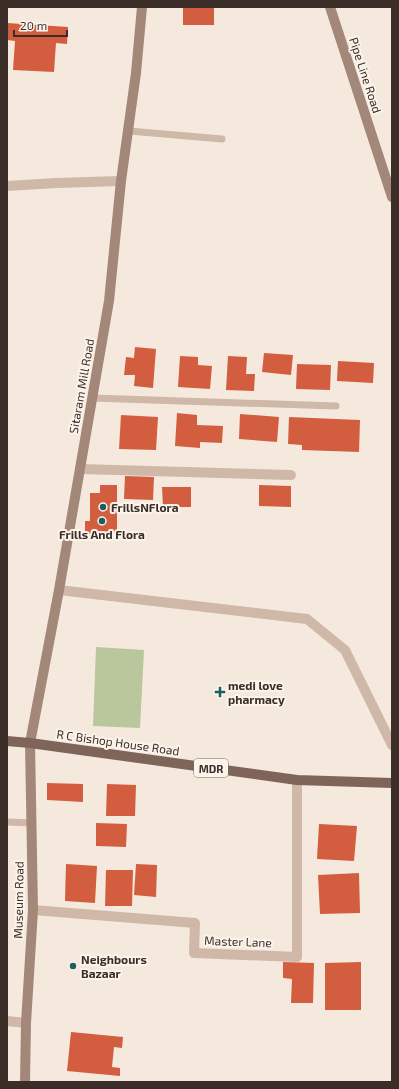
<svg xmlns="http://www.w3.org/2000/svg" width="399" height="1089" font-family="'Exo 2',sans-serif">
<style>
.green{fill:#bac69c}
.building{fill:#d25d3f}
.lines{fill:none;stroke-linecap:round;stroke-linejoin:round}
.lane{stroke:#cfb8a8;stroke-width:7}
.street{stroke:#cfb8a8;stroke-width:10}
.secondary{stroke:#a38779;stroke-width:10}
.primary{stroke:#7e6459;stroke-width:10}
.poi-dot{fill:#1a6061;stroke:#fcf4eb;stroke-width:1.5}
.labels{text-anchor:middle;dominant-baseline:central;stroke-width:4;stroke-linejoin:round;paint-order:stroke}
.shield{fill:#fcf4eb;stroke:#756963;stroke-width:1}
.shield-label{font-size:11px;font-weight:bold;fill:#3b2e29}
.street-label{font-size:12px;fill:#3b2e29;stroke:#fcf4eb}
.poi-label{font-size:12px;font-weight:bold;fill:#3b2e29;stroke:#fcf4eb;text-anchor:start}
</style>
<rect width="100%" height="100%" fill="#f5e9de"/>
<!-- green -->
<path class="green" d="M96,647L144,650L140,728L93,726Z"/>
<!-- building -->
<g class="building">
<rect x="183" y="7" width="31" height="18"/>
<path d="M7,23L68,27L67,44L56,43L54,72L13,70L15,41L7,40Z"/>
<path d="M135,347L156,349L153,388L134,386L135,375H124L126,357L134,358Z"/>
<path d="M264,353L293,355L291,375L262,372Z"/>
<path d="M180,356L198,357V365L212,366L210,389L178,387Z"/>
<path d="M228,356L247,357L246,374H255L254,391L226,390Z"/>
<path d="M338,361L374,363L373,383L337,381Z"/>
<path d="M297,364L331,365L330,390L296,389Z"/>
<path d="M177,413L197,415V425L223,426L222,443L200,442V448L175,446Z"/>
<path d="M240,414L279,417L277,442L239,439Z"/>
<path d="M121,415L158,417L156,450L119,449Z"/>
<path d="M289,417L360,420L359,452L302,450V445L288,444Z"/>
<path d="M125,476L154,477L153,500L124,499Z"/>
<path d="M100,485H117V534H85V521H90V493H100Z"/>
<path d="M259,485L291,486V507L259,506Z"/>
<path d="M162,487H191V507H163Z"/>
<path d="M47,783L83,784V802L47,800Z"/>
<path d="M107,784L136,785L135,816H106Z"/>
<path d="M96,823L127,824L126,847L96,846Z"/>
<path d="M319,824L357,826L354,861L317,859Z"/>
<path d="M66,864L97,866L95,903L65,901Z"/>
<path d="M136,864L157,865L156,897L134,895Z"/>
<path d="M106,870H133L132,906H105Z"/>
<path d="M359,873L360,913L320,914L318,875Z"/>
<path d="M283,962L314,963L313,1003H291L292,979L283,978Z"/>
<path d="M361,962V1010H325V963Z"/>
<path d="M71,1032L123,1037L122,1048L114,1047L112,1067L120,1068V1076L67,1071Z"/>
</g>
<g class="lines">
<!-- lane -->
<g class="lane">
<path d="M129,131L222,139"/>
<path d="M92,398L336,406"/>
<path d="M7,822L32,823"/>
</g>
<!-- street -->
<g class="street">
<path d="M7,186L56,183L121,181"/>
<path d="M80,469L291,475"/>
<path d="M59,590L307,619L345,650L392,745"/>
<path d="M33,910L195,923L194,953L297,957V780"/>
<path d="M7,1021L26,1023"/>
</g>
<!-- secondary -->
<g class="secondary">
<path d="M330,7L392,197"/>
<path d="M25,1082L26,1023L33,910L30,743L59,590L109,301L121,181L136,73L142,7"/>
</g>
<!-- primary -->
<path class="primary" d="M7,741L30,743L297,780L392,783"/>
</g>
<!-- markers -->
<g class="poi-dot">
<circle cx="103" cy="507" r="4"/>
<circle cx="102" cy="521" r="4"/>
<path d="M218 686h4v4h4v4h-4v4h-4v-4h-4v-4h4z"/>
<circle cx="73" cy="966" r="4"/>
</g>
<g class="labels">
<!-- shield labels -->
<rect class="shield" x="194" y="759" width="34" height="18" rx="3"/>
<g class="shield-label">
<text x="211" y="768">MDR</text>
</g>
<!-- street labels -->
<g class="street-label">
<text transform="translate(366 75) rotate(72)">Pipe Line Road</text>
<text transform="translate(81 386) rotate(-80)">Sitaram Mill Road</text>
<text transform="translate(118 742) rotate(8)">R C Bishop House Road</text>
<text transform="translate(18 900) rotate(-89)">Museum Road</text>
<text transform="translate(238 941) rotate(2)">Master Lane</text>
</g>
<!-- poi labels -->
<g class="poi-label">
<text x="111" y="507">FrillsNFlora</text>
<text x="102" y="534" text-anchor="middle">Frills And Flora</text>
<text x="228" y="685">medi love<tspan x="228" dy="14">pharmacy</tspan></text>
<text x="81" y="959">Neighbours<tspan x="81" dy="14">Bazaar</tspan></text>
</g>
</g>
<!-- border -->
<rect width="399" height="1089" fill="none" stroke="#3b2e29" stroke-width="16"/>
<!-- scale -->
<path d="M14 30v6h53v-6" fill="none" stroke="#3b2e29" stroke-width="2"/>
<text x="20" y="30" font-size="12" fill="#3b2e29" stroke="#fcf4eb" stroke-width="3" paint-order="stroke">20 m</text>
</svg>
